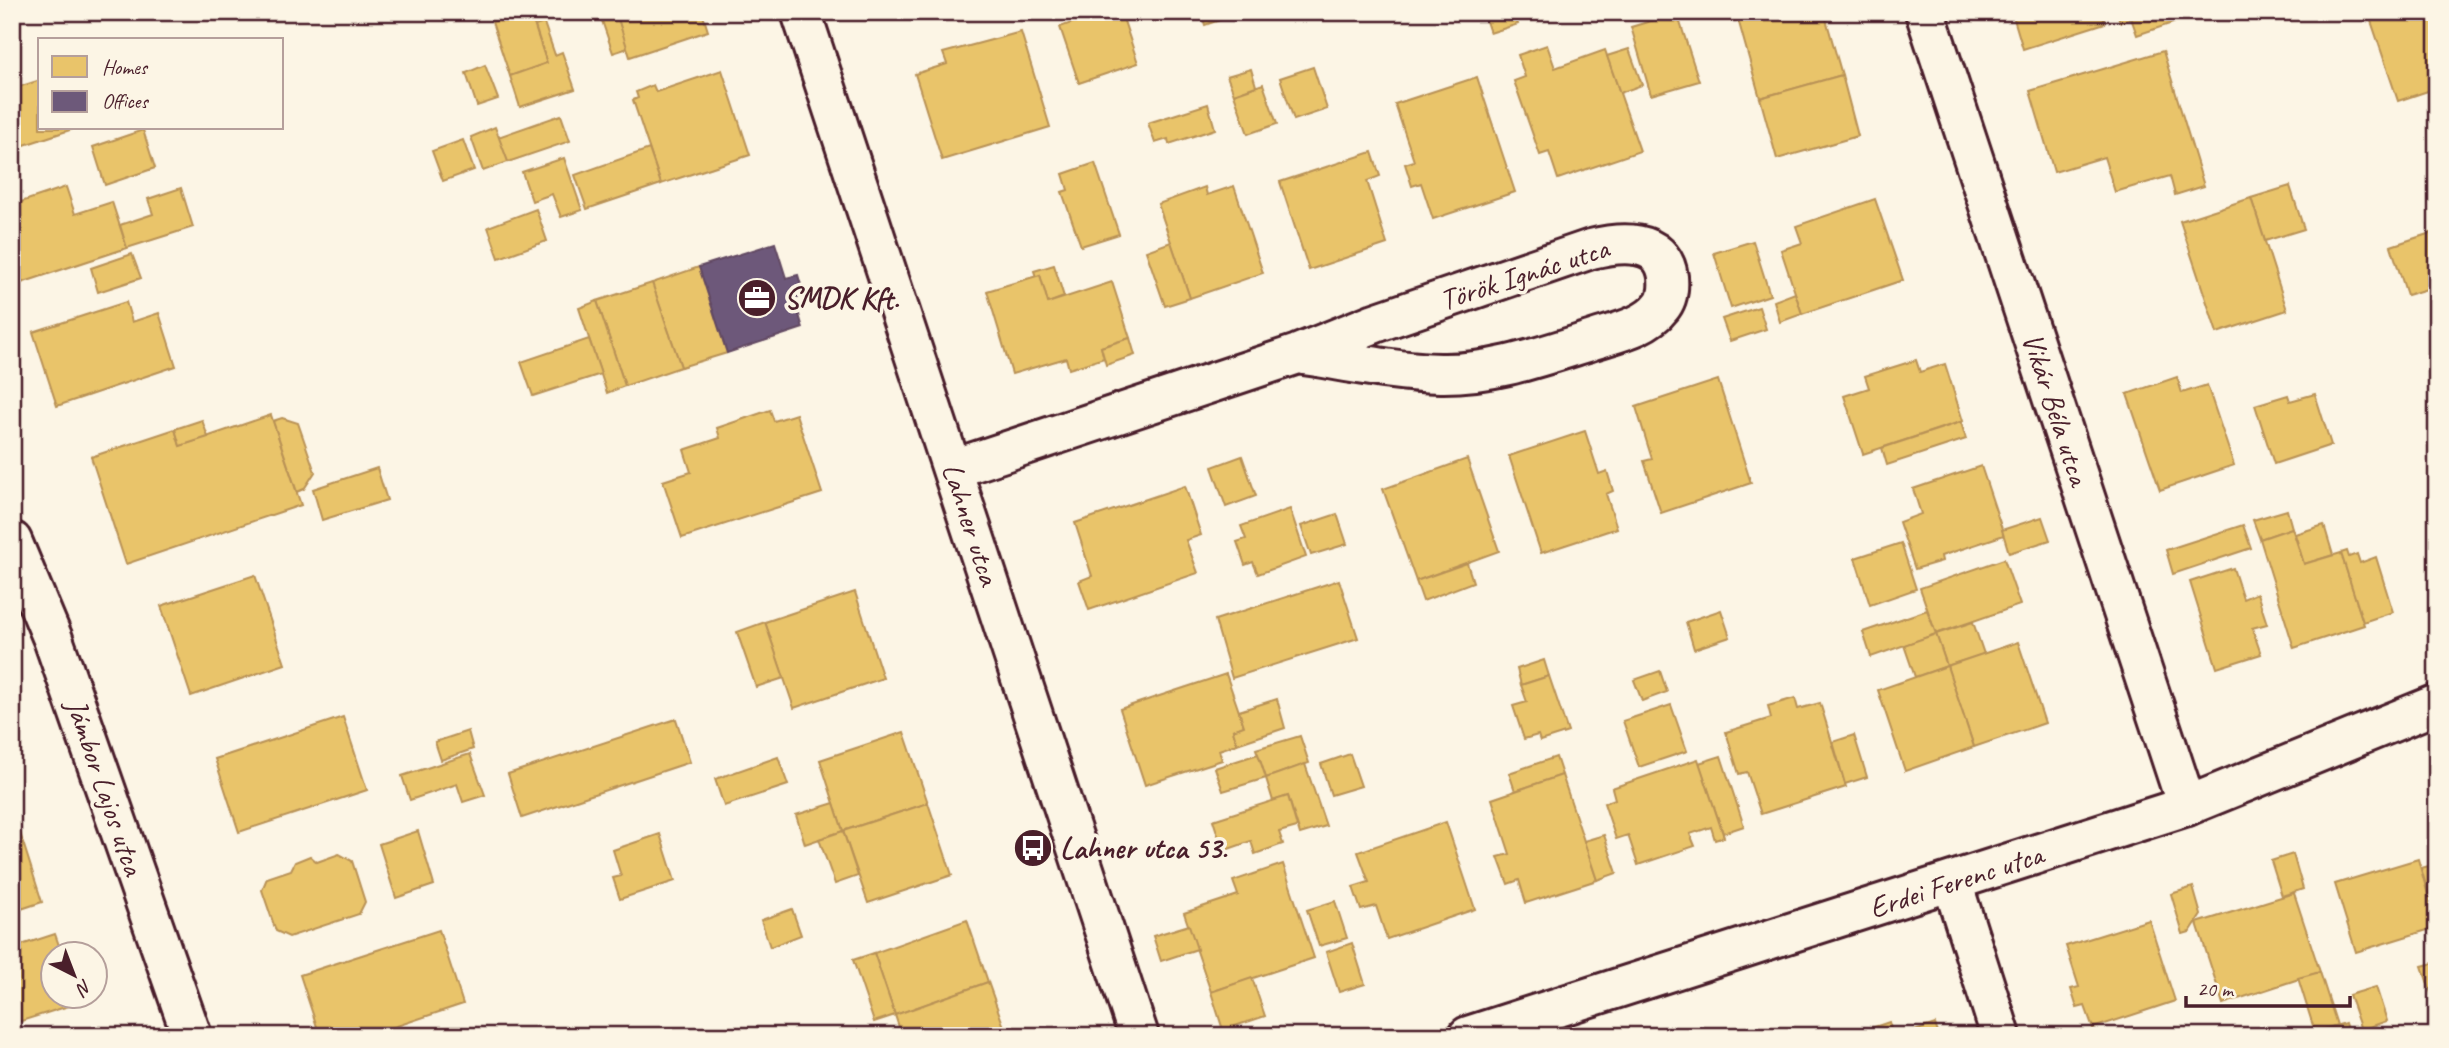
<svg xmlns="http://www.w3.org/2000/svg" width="2449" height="1048" font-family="Caveat,sans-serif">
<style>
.homes{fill:#e9c46a;stroke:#b99257;stroke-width:2}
.offices{fill:#6d597a;stroke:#624862;stroke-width:2}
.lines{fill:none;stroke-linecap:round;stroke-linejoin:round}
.minor-casing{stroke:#4a1f2b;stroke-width:44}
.minor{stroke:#fcf5e5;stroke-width:38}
.labels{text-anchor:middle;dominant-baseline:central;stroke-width:7;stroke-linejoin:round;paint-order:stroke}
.street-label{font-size:30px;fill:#4a1f2b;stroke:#fcf5e5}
.poi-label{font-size:30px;font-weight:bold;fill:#4a1f2b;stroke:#fcf5e5;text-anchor:start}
</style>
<rect width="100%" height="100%" fill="#fcf5e5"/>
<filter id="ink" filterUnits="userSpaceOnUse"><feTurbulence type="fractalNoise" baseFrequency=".0143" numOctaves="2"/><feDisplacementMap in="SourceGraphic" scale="14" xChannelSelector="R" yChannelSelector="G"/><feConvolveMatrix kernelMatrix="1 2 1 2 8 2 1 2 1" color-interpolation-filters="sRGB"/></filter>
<g filter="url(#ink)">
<!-- homes -->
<g class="homes">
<path d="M521,12H530L547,63L510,76L492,22Z"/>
<path d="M599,12H616L628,48L613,53Z"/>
<path d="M616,12H702L708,31L630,57Z"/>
<path d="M1102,12H1121L1138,63L1079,83L1060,27Z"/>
<path d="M1201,12H1243L1205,25Z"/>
<path d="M1483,12H1514L1518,24L1490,33Z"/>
<path d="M1736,12H1824L1842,75L1760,98Z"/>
<path d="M2012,12H2102L2105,23L2023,49Z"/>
<path d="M2117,12H2150L2120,22Z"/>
<path d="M2150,12H2172L2176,22L2137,35L2131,18Z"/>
<path d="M2368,12H2437V88L2398,101Z"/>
<path d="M1677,13L1699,81L1651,95L1631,27Z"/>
<path d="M544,23L555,55L562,52L575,89L520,107L510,76L547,63L535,26Z"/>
<path d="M1021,32L1050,127L942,160L915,74L947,64L943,53Z"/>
<path d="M1547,45L1555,68L1605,50L1640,151L1558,179L1549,152L1540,155L1514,81L1525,77L1518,55Z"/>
<path d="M1629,49L1642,85L1620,93L1607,56Z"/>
<path d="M2163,51L2204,186L2175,195L2170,176L2115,192L2104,157L2054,172L2030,91Z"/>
<path d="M485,65L498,99L477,106L466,73Z"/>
<path d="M1313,67L1327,109L1294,120L1280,78Z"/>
<path d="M1251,69L1256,86L1234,94L1227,76Z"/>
<path d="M722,70L750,155L661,184L633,100L638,98L636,92L653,85L656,92Z"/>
<path d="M1842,75L1858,136L1777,159L1760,98Z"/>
<path d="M1477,77L1515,192L1433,219L1421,183L1412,186L1405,164L1414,161L1395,104Z"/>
<path d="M40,80V128H76L12,149V89Z"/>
<path d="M1263,84L1277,124L1248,134L1234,94Z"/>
<path d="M1208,104L1215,129L1169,144L1168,139L1155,143L1148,123Z"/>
<path d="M561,115L570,141L508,162L498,137Z"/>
<path d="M495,127L508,162L483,171L471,137Z"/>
<path d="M143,130L155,168L105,185L93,147Z"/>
<path d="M463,140L474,170L443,181L432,151Z"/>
<path d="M649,149L661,184L587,209L575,175Z"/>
<path d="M1372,152L1380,176L1367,181L1387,244L1309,270L1280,182Z"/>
<path d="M564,158L582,210L561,217L552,194L532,201L522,172Z"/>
<path d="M1095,163L1119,234L1081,246L1062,192L1068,190L1063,174Z"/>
<path d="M1234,186L1263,273L1190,298L1158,204L1205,187L1207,195Z"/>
<path d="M2290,186L2304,229L2265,241L2251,198Z"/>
<path d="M66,187L75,214L112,202L127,248L12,286V205Z"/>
<path d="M181,188L193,227L127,248L120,225L153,214L148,199Z"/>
<path d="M2251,198L2287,310L2217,333L2180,221Z"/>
<path d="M1875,199L1903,280L1802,314L1781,250L1802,243L1796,226Z"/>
<path d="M536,209L547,241L499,258L488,227Z"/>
<path d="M2437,231V286L2407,295L2391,246Z"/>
<path d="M1753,241L1770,295L1731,308L1714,253Z"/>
<path d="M1171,242L1190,298L1165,306L1146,251Z"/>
<path d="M132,254L141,278L98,292L91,268Z"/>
<path d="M1054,265L1064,297L1048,303L1040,275L1036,277L1034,271Z"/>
<path d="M699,267L727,353L681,367L652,283Z"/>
<path d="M1040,275L1048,303L1112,282L1130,338L1101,347L1104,358L1069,369L1066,358L1012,374L987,291Z"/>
<path d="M652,283L681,367L625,386L597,301Z"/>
<path d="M1795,293L1802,314L1780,322L1774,301Z"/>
<path d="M597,301L625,386L607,393L579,308Z"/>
<path d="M126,302L132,322L159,313L176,366L57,406L33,332Z"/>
<path d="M1759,307L1766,329L1730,341L1722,319Z"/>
<path d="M1130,338L1135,355L1106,365L1101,347Z"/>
<path d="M589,339L601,374L533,396L521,362Z"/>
<path d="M1916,360L1920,372L1945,364L1963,421L1863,454L1844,396L1869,388L1865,376Z"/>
<path d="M2177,377L2182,393L2207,385L2234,465L2160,490L2127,394Z"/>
<path d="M1718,380L1751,483L1661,513L1644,461L1652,459L1636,407Z"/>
<path d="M2315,394L2331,445L2274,464L2255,405L2288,395L2290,401Z"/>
<path d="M770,410L774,421L796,414L822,493L682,538L663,481L691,472L684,450L720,438L717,428Z"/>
<path d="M271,415L301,505L126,564L91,457L175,429L180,446Z"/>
<path d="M282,418L298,423L315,472L304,489L297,492L273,421Z"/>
<path d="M202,420L208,437L180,446L175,429Z"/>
<path d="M1961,422L1966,439L1887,465L1882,448Z"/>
<path d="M1585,431L1599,474L1607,471L1613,491L1606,494L1617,528L1541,553L1509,456Z"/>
<path d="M1242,456L1256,496L1226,507L1212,467Z"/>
<path d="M1467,459L1499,551L1416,581L1383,489Z"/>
<path d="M1981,466L2004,535L1941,556L1942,561L1915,569L1899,522L1921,514L1913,489Z"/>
<path d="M377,468L387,500L322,520L313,489Z"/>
<path d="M1185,486L1201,535L1186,540L1198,573L1089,610L1079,581L1092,576L1075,523Z"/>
<path d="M1290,509L1306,557L1258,574L1253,562L1245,565L1237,542L1246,539L1241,526Z"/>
<path d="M2287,510L2292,528L2260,539L2253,520Z"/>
<path d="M1337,514L1347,544L1311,555L1301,526Z"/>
<path d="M2042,517L2050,540L2009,553L2002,530Z"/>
<path d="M2243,525L2251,548L2173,574L2166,550Z"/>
<path d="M2324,525L2333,555L2304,564L2295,534Z"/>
<path d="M2292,528L2304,564L2341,553L2364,625L2294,648L2260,539Z"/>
<path d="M1901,543L1916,589L1870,605L1855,558Z"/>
<path d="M2347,551L2349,557L2357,554L2360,563L2376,557L2393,612L2363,622L2341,553Z"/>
<path d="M2004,559L2020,605L1936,634L1920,588Z"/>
<path d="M1467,563L1473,582L1423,601L1416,581Z"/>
<path d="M2233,568L2243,599L2257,593L2267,624L2252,628L2261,654L2217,668L2190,582Z"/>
<path d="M255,575L285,664L191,696L161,606Z"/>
<path d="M1339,580L1358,638L1232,678L1215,620Z"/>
<path d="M855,592L883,678L794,708L765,622Z"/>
<path d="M1721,610L1730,637L1694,649L1686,622Z"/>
<path d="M1927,610L1936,634L1871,657L1863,632Z"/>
<path d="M765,622L784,678L756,687L737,632Z"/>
<path d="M1973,622L1984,654L1947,666L1936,634Z"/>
<path d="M1936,634L1947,666L1915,677L1904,645Z"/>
<path d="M2018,642L2045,723L1974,747L1947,666Z"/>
<path d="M1544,660L1549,676L1521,685L1517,669Z"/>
<path d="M1947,666L1974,747L1905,771L1878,690Z"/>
<path d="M1660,671L1667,692L1642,701L1634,680Z"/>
<path d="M1226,674L1244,726L1233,730L1237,744L1219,750L1222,760L1145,785L1120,709Z"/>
<path d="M1549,676L1568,732L1540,741L1538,735L1524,739L1513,706L1527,702L1521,685Z"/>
<path d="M1795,698L1798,709L1820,703L1846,787L1761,814L1747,772L1739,774L1726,732L1771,718L1768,706Z"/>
<path d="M1277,699L1285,728L1237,744L1233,730L1244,726L1239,711Z"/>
<path d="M1671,705L1687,751L1639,767L1623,721Z"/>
<path d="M343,717L367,790L239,832L215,759Z"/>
<path d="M676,719L690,762L522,818L508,774Z"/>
<path d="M468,731L473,749L441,760L435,742Z"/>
<path d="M904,732L928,803L843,831L820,760Z"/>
<path d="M1854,735L1867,777L1845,784L1833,742Z"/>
<path d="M1300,736L1309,763L1266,778L1256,749Z"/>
<path d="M470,754L485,795L463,802L457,784L410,800L402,776Z"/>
<path d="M1258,754L1266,778L1223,791L1215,768Z"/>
<path d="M1350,754L1361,786L1331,795L1321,764Z"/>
<path d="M1721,756L1744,826L1723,833L1699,763Z"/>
<path d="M778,757L788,785L724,806L715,779Z"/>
<path d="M1556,757L1562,775L1515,791L1509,773Z"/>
<path d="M1698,759L1724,837L1715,840L1711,827L1690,834L1695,846L1638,865L1628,835L1616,839L1604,803L1615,799L1612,788Z"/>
<path d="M1305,764L1326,826L1300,834L1288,796L1273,801L1266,778Z"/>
<path d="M1562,775L1597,880L1526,903L1519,880L1508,884L1498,857L1510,854L1492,799Z"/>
<path d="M1288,796L1297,827L1279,832L1283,844L1255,854L1251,841L1223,851L1213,820Z"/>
<path d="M834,803L843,831L805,844L796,815Z"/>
<path d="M928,803L952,875L868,903L843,831Z"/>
<path d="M1446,822L1475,909L1387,939L1376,906L1361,910L1353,887L1369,882L1358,852Z"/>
<path d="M418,831L434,885L396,898L379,844Z"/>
<path d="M843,831L858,876L835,884L819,839Z"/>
<path d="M20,833L42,902L12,912V835Z"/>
<path d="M660,834L675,881L620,899L613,878L621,876L613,850Z"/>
<path d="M1604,835L1617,873L1597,880L1584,841Z"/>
<path d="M339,854L352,861L365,902L359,914L289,937L276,931L262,890L267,878L291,870L295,862L310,856L317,862Z"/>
<path d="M2293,854L2303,889L2282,896L2271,861Z"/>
<path d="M2418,859L2437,927L2356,952L2335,884Z"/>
<path d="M1283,864L1314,958L1211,992L1184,913L1238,895L1233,881Z"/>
<path d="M2437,864V904L2432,906L2421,868Z"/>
<path d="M2193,887L2201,915L2190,932L2183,934L2171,894Z"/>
<path d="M2294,893L2320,972L2223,1004L2197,923Z"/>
<path d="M1335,901L1347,938L1319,946L1307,910Z"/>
<path d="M792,909L801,935L770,947L761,920Z"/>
<path d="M967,920L988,982L895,1015L874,953Z"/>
<path d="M2149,920L2175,1001L2093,1028L2085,1006L2077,1008L2071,989L2079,987L2066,946Z"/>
<path d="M1189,925L1197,949L1161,961L1153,936Z"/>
<path d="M439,930L463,1004L367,1036H320L300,975Z"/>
<path d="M55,934L62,954H52V996H76L78,1003L12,1024V948Z"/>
<path d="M1352,943L1365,984L1339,992L1326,952Z"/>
<path d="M874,953L895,1015L874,1022L853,960Z"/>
<path d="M2437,962V1011L2422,966Z"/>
<path d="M2320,972L2337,1025L2315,1032L2298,978Z"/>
<path d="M1252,978L1265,1016L1223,1030L1211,992Z"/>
<path d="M988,982L1004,1027L979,1036H902L895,1015Z"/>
<path d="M2376,987L2387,1021L2361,1030L2349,995Z"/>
<path d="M1889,1022L1893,1036H1848Z"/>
<path d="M2345,1023L2349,1036H2317L2315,1032Z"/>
<path d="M1935,1024L1939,1036H1900Z"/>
</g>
<!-- offices -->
<path class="offices" d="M775,243L786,278L798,275L804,295L794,298L803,328L727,353L699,267Z"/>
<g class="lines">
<!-- minor casing -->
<g class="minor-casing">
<g id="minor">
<path d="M801,12L1139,1036"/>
<path d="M1925,12L2187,806"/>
<path d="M953,469L1298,354L1375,323L1591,249C1619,242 1663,237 1668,277C1669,288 1668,299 1661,307C1645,328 1613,333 1590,341C1542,356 1492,374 1440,373C1393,372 1345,361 1298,354"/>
<path d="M12,541L53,639L192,1036"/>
<path d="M1952,882L2001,1036"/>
<path d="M1468,1036L2187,806L2437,704"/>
</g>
</g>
<!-- minor -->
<use href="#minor" class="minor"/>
</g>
</g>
<!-- icons -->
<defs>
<g id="office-disc" transform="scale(2.0125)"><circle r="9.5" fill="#4a1f2b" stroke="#fcf5e5"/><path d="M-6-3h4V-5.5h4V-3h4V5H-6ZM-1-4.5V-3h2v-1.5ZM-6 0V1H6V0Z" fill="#fff"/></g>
<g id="bus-disc" transform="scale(2.0125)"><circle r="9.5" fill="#4a1f2b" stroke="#fcf5e5"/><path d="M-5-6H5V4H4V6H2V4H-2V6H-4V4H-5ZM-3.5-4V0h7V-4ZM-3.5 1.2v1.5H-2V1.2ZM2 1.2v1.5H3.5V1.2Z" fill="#fff"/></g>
</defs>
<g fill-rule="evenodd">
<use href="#office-disc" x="757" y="298"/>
<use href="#bus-disc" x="1033" y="848"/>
</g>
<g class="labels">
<!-- street labels -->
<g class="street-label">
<text transform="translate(1524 274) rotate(-18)">Török Ignác utca</text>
<text transform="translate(2056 409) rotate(72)">Vikár Béla utca</text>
<text transform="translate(971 524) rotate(72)">Lahner utca</text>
<text transform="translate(105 787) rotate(71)">Jámbor Lajos utca</text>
<text transform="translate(1956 881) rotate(-18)">Erdei Ferenc utca</text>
</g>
<!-- poi labels -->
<g class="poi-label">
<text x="784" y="298">SMDK Kft.</text>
<text x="1060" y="848">Lahner utca 53.</text>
</g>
</g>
<!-- margin -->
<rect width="2449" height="1048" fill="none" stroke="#fcf5e5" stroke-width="42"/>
<rect x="21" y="21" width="2407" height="1006" fill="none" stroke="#4a1f2b" stroke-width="2.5" filter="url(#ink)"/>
<!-- legend -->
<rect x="38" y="38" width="245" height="91" fill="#fcf5e5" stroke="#b59f9b" stroke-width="2"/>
<rect x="52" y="56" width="35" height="21" fill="#e9c46a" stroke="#b59f9b" stroke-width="2"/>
<text x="102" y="74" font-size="21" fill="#4a1f2b">Homes</text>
<rect x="52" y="91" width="35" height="21" fill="#6d597a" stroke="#b59f9b" stroke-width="2"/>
<text x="102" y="108" font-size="21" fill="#4a1f2b">Offices</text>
<!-- north arrow -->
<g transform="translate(74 975) rotate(138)"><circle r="33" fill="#fcf5e5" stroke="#b59f9b" stroke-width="2"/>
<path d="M0-5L12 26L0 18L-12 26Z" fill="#4a1f2b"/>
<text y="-10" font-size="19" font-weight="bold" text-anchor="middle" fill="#4a1f2b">N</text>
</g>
<!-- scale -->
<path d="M2186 996v10h164v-10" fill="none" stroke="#4a1f2b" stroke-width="3.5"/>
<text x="2197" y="996" font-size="21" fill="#4a1f2b" stroke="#fcf5e5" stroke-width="5" paint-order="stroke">20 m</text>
</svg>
